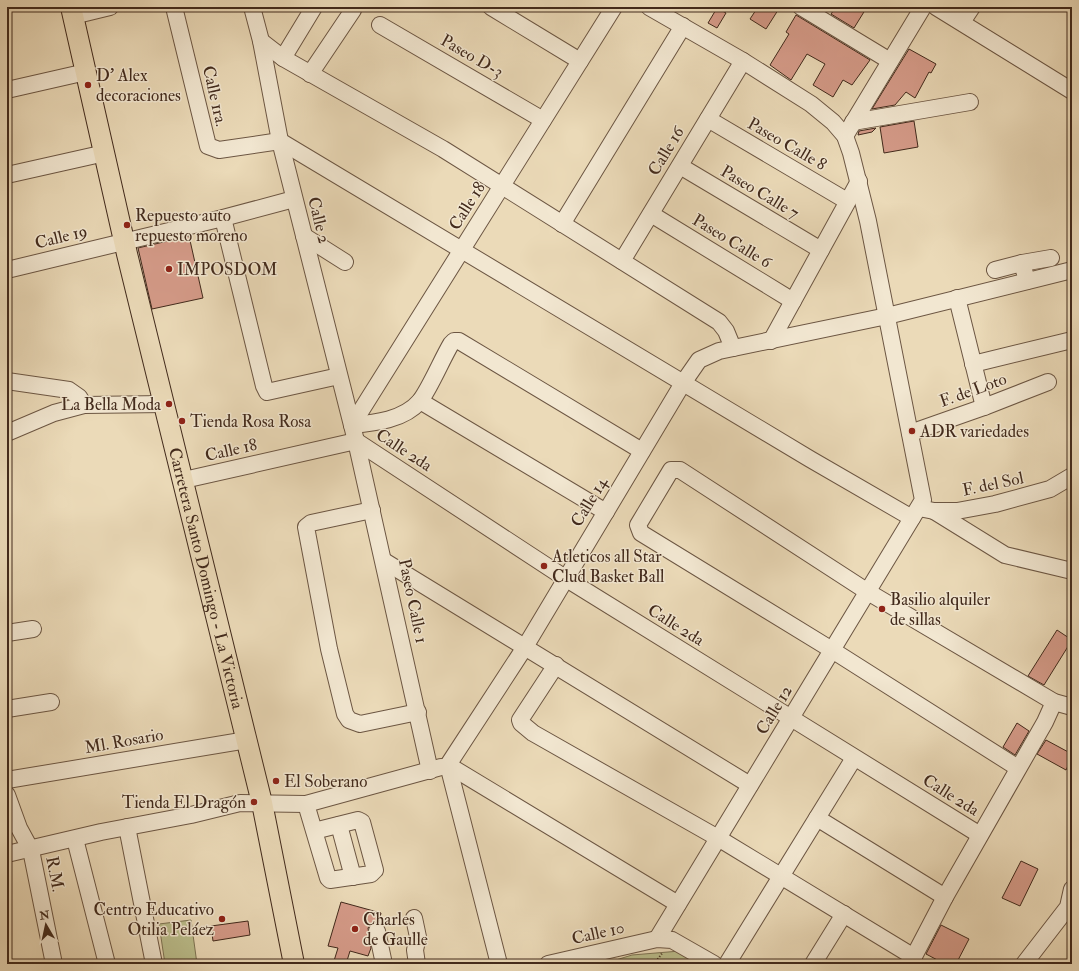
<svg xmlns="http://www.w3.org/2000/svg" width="1079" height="971" font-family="'IM FELL Double Pica',serif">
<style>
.green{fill:#bbbe8c;stroke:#7e7454}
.building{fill:#d59b89;stroke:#422a1c}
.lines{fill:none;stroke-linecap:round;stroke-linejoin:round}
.minor-casing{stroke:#6c5643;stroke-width:18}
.major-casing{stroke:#422a1c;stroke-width:22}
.path{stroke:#422a1c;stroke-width:2;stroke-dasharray:1 2;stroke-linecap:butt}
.minor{stroke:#f2e7d1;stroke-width:16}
.major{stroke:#ebdab8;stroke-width:20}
.poi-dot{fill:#8f2418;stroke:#f2e7d1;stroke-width:1.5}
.labels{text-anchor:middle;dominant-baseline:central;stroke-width:3;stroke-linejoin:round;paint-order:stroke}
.street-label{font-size:17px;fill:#422a1c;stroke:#f2e7d1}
.poi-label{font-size:17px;fill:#422a1c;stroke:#f2e7d1;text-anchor:start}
</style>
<rect width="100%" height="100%" fill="#ebdab8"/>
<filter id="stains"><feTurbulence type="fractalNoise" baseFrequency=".005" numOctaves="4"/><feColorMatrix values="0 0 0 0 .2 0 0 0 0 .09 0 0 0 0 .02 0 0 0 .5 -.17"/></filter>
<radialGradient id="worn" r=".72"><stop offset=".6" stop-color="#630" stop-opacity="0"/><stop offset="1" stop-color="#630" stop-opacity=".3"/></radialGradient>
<!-- green -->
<g class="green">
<path d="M191,920L197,964H165L159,924Z"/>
<path d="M680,951L700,964H603L632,955Z"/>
</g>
<!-- building -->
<g class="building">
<path d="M758,7H780L766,29L750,19Z"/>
<path d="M836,7H867L854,28L831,14Z"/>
<path d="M717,8L726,13L717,28L708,23Z"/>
<path d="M796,15L870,60L852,85L843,80L833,97L813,85L825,64L807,54L791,80L770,65L789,34L786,32Z"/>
<path d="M909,49L936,64L931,73L929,72L915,98L906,92L895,105L872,109Z"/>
<path d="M914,121L918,147L884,153L880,127Z"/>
<path d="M876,128L872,132L858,135L859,131Z"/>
<path d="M189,236L203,298L152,309L138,248Z"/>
<path d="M1057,630L1072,640L1044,685L1028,676Z"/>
<path d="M1017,723L1029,731L1015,755L1003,747Z"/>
<path d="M1046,740L1072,754V758L1066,770L1037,754Z"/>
<path d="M1021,861L1038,869L1020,906L1002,898Z"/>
<path d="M341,902L381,913L379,922L371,924L368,928L371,948L368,956L350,951L346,964H333L338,948L328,946Z"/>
<path d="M248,921L250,935L213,941L211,926Z"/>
<path d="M941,925L969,939L956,964H945L926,954Z"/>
</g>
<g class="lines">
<!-- minor casing -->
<g class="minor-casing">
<g id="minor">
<path d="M174,7L208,146L219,150L280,141L810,459L912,518"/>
<path d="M252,7L261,41L280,141L356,441L430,771"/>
<path d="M491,7L580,61"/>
<path d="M649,7L743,61L811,104L833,122L845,136L851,153L868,221L923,500L657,939"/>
<path d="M801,7L890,61"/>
<path d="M936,7L1072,91"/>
<path d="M73,16L110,7"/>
<path d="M962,22L972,7"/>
<path d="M380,25L543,120"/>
<path d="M261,41L283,58L443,149L719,322L726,331L733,348"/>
<path d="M283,58L314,7"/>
<path d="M310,74L353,10"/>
<path d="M7,90L86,72"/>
<path d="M708,119L847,201"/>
<path d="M853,122L970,102"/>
<path d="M845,136L923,7"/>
<path d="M680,166L821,250"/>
<path d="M7,175L105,153"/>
<path d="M651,214L793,301"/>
<path d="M223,218L264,386L267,392L339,376"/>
<path d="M562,224L683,26"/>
<path d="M304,236L345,262"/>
<path d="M622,261L743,61"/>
<path d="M1022,263L1051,258"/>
<path d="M7,270L223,218L294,199"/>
<path d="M995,270L1022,263L1027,281"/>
<path d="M957,298L984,407"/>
<path d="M771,341L859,181"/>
<path d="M973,364L1072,340"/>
<path d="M7,381L69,390L79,397L84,405L165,404"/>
<path d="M420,401L606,512"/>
<path d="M352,425L614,7"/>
<path d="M352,425C375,423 404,420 420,401C430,388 442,359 451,344L454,341H459L642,451"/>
<path d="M7,433L54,413L84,405"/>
<path d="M910,433L984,407L1048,382"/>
<path d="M356,441L565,578L980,835"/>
<path d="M184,480L356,441"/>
<path d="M919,508L934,511H957L995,504L1050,489L1072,476"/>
<path d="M372,510L311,523L306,527L329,649L345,714L349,720L360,724L418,712"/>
<path d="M934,511L1005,555L1072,571"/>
<path d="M384,561L750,785"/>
<path d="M7,633L33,629"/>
<path d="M556,665L520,720L521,723L533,733L718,838L914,957"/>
<path d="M7,709L51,702"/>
<path d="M448,765L525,647L683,383L699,360L719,351L887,316L1072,270"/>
<path d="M448,765L678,904"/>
<path d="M448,765L499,964"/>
<path d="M1018,768L832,650L641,533L638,525L671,470H680L868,592L1054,702L1072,707"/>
<path d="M7,780L247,740"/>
<path d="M7,795L19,828L31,850L54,964"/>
<path d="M306,804L328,878L330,880L371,874L375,870L362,822L358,820L314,831"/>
<path d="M817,818L945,897"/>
<path d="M339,825L353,877"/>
<path d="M127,827L154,964"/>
<path d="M75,839L107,964"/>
<path d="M7,854L101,832L191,815L240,803L306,804L441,767"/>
<path d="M414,918L418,937L415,950L417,964"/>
<path d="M377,931L384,964"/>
<path d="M548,964L657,939L672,940L714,964"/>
<path d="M727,964L854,758"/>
<path d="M813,964L844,914"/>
<path d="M910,964L945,897L1045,722L1054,702"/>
<path d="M1024,964L1068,907L1072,889"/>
</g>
</g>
<!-- major casing -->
<g class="major-casing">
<g id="major">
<path id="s1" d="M71,7L127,254L262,803L294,964"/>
</g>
</g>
<!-- path -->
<path class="path" d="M654,964L663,952"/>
<!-- minor -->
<use href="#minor" class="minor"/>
<!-- major -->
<use href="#major" class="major"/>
</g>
<!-- markers -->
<g class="poi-dot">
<circle cx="88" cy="85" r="4"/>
<circle cx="127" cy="225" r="4"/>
<circle cx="169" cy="269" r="4"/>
<circle cx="169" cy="404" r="4"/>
<circle cx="182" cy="421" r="4"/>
<circle cx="912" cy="431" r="4"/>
<circle cx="544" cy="566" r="4"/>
<circle cx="882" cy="609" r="4"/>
<circle cx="276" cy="781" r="4"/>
<circle cx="254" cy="802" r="4"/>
<circle cx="222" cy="919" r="4"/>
<circle cx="355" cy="929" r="4"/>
</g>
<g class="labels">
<!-- street labels -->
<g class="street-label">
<text transform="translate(472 56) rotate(30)">Paseo D-3</text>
<text transform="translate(215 96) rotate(77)">Calle 1ra.</text>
<text transform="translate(787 144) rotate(30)">Paseo Calle 8</text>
<text transform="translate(666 151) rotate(-59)">Calle 16</text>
<text transform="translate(760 192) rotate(31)">Paseo Calle 7</text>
<text transform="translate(467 206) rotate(-58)">Calle 18</text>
<text transform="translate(319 220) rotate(76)">Calle 2</text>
<text transform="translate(61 237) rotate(-14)">Calle 19</text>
<text transform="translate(732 241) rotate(31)">Paseo Calle 6</text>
<text transform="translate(973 390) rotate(-20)">F. de Loto</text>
<text transform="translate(231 450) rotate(-13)">Calle 18</text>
<text transform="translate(404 450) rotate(33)">Calle 2da</text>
<text transform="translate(993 484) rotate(-12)">F. del Sol</text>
<text transform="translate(589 502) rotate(-59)">Calle 14</text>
<text stroke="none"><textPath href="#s1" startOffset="587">Carretera Santo Domingo - La Victoria</textPath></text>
<text transform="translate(413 601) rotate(78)">Paseo Calle 1</text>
<text transform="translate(676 625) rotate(32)">Calle 2da</text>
<text transform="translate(774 710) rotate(-59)">Calle 12</text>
<text transform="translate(124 741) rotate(-10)">Ml. Rosario</text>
<text transform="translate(951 795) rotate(32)">Calle 2da</text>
<text transform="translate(55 874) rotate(79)">R.M.</text>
<text transform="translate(598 933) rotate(-13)">Calle 10</text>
</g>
<!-- poi labels -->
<g class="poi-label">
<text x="96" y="75">D’ Alex<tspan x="96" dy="20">decoraciones</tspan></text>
<text x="135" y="215">Repuesto auto<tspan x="135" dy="20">repuesto moreno</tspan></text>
<text x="177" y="269">IMPOSDOM</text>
<text x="161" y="404" text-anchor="end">La Bella Moda</text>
<text x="190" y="421">Tienda Rosa Rosa</text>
<text x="920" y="431">ADR variedades</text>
<text x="552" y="556">Atleticos all Star<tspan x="552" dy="20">Clud Basket Ball</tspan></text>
<text x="890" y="599">Basilio alquiler<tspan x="890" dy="20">de sillas</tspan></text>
<text x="284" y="781">El Soberano</text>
<text x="246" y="802" text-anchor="end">Tienda El Dragón</text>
<text x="214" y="909" text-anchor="end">Centro Educativo<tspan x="214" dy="20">Otilia Peláez</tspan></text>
<text x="363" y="919">Charles<tspan x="363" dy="20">de Gaulle</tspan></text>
</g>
</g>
<!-- margin -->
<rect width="1079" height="971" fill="none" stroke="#ebdab8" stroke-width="24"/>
<rect x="8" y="8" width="1063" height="955" fill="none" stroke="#422a1c" stroke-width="2"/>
<rect x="12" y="12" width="1055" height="947" fill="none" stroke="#422a1c"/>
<!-- north arrow -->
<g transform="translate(46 925) rotate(351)" stroke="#f2e7d1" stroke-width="3" paint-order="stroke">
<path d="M0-3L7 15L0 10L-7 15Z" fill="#422a1c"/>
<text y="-6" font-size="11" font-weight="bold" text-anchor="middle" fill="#422a1c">N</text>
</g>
<rect width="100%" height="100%" filter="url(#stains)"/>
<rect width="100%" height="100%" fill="url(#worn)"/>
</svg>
